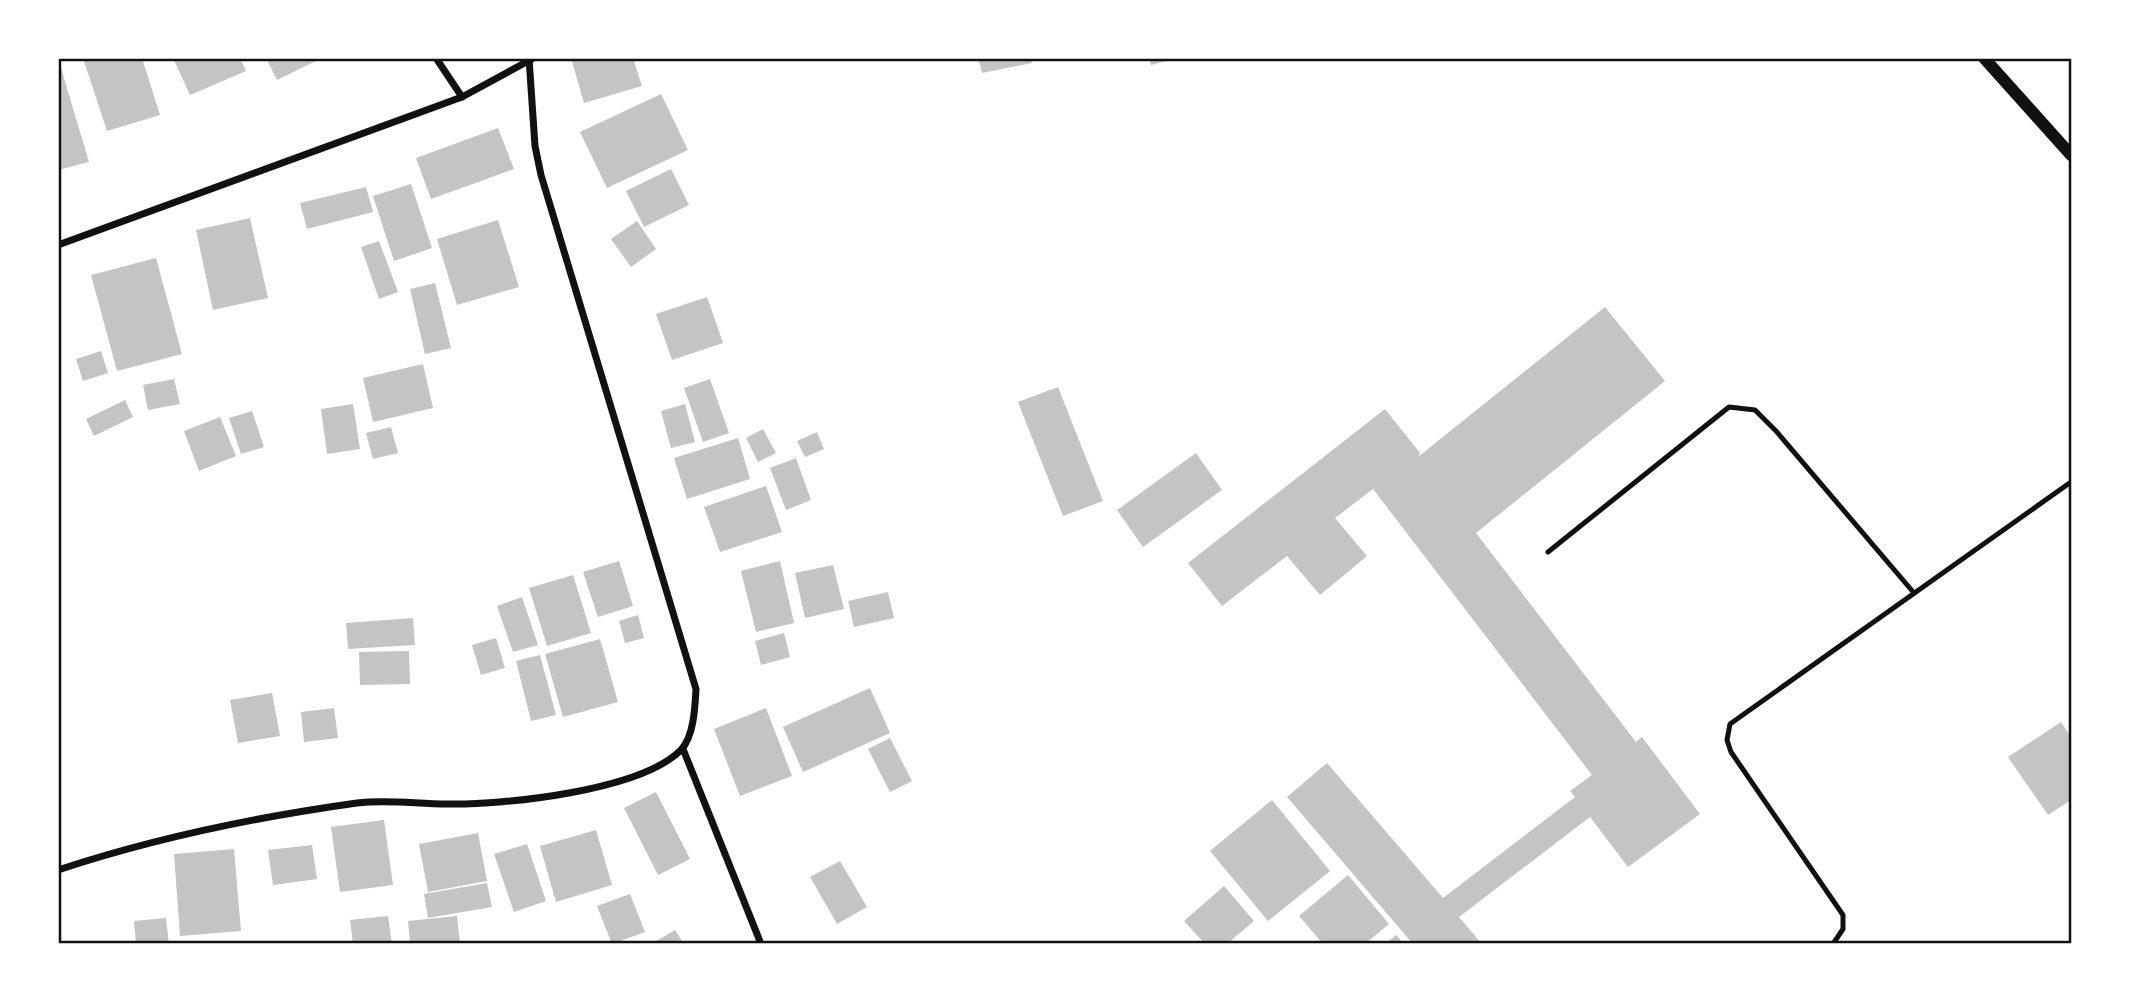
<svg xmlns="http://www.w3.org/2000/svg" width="2129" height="1002" font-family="'Fira Sans Condensed',sans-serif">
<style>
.building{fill:#c4c4c4}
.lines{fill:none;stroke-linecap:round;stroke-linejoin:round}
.service{stroke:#111;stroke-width:5}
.minor{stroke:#111;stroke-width:7}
.tertiary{stroke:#111;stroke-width:12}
.neatline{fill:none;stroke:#111;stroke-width:2.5}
</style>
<rect width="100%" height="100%" fill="#fff"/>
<!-- building -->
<g class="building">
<path d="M58,58L89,162L58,170Z"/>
<path d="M83,58H142L160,115L107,131Z"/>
<path d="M173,58H240L246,71L190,95Z"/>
<path d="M266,58H322L277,80Z"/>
<path d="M571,58H633L642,86L584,103Z"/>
<path d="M978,58H1031L1032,63L982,73Z"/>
<path d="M1149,58H1174V59L1151,65Z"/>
<path d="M661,94L688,150L607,188L580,132Z"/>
<path d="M498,128L514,169L431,199L416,158Z"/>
<path d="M671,169L689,205L644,227L626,191Z"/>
<path d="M411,184L432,248L394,261L373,196Z"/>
<path d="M366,187L373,212L307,229L300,203Z"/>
<path d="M250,218L268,298L213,310L196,230Z"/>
<path d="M498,220L519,287L457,305L437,239Z"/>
<path d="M637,221L656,249L631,267L611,239Z"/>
<path d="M379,241L398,292L379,299L361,247Z"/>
<path d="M156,258L182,354L117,371L91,275Z"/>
<path d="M435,283L451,348L425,354L410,289Z"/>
<path d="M707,297L723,343L672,360L656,314Z"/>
<path d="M1605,307L1665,381L1476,533L1636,742L1642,737L1700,814L1628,867L1590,817L1459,917L1482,944H1413L1287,797L1327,763L1443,898L1575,797L1570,791L1592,775L1373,489L1335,518L1367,556L1320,595L1287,556L1222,606L1188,563L1385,409L1420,453L1418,457Z"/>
<path d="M101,351L108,373L83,381L76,359Z"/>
<path d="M423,364L433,408L373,422L363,378Z"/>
<path d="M174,379L180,404L148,410L143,385Z"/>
<path d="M710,379L729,433L703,442L684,388Z"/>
<path d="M1058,387L1103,501L1063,516L1018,402Z"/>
<path d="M125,400L133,417L94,436L86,419Z"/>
<path d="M353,404L360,449L327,454L321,409Z"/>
<path d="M685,404L695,442L671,448L661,411Z"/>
<path d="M252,411L264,447L241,454L229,418Z"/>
<path d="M220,417L236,456L199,471L184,431Z"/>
<path d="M391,427L398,453L373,459L366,433Z"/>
<path d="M763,429L776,453L758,462L746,438Z"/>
<path d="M817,432L824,449L805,457L797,441Z"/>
<path d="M738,438L750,479L687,499L674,458Z"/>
<path d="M1196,453L1222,490L1143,547L1117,510Z"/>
<path d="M796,458L811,500L786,510L770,468Z"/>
<path d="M766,486L782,532L720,552L704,507Z"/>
<path d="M619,561L633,606L598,617L583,572Z"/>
<path d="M780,561L794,623L756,632L741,571Z"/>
<path d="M833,565L844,609L805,618L795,573Z"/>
<path d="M573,575L591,633L547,646L529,588Z"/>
<path d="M888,592L894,618L854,627L848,601Z"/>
<path d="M522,597L538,645L513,652L497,606Z"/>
<path d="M638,615L644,638L625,643L619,621Z"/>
<path d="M413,618L415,645L348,649L346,623Z"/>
<path d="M784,633L790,657L761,665L755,641Z"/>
<path d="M496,638L505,668L481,675L472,645Z"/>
<path d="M600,639L618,702L563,717L545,654Z"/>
<path d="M409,651L410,684L360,685L359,652Z"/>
<path d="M540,655L556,715L531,721L516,661Z"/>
<path d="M870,688L890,733L803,772L783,727Z"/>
<path d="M272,693L280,736L238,743L230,700Z"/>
<path d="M334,708L338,738L304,742L301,712Z"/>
<path d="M766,708L792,776L740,796L714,729Z"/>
<path d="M2061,722L2071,737V800L2048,815L2008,757Z"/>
<path d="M890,738L912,781L890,792L868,749Z"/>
<path d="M656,792L690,859L658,875L624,808Z"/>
<path d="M1272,800L1330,871L1268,921L1210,851Z"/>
<path d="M384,820L393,885L340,892L331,827Z"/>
<path d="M596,830L612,885L556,902L540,846Z"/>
<path d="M478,833L487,881L428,892L419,844Z"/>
<path d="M527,844L546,901L514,912L494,854Z"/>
<path d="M312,845L317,879L273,885L268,850Z"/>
<path d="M234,849L241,931L180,936L174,854Z"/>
<path d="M840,861L867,907L837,924L810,877Z"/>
<path d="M1348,875L1389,924L1365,944H1323L1299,916Z"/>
<path d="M487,883L492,907L428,918L424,894Z"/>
<path d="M1224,886L1254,921L1227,944H1205L1184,921Z"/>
<path d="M630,894L645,932L612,944L597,906Z"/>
<path d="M388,916L392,944H353L350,920Z"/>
<path d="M457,916L460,944H410L408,921Z"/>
<path d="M166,918L169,944H136L134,921Z"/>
<path d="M675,930L684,944H651Z"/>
<path d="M1396,935L1404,944H1385Z"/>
</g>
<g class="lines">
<!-- service -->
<g class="service">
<path d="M1548,552L1729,407L1755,410L1776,431L1914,593"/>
<path d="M1833,944L1843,929V915L1731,752L1727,740L1730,724L2071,482"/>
</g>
<!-- minor -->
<g class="minor">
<path d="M436,58L462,97"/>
<path d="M58,245L462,97L532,59"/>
<path d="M683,749L761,944"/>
<path d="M58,870C155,838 256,817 357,803C387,799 417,804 447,804C505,805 640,791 681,750C694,736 695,707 696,689L541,175L535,146L529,58"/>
</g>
<!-- tertiary -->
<path class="tertiary" d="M1984,58L2071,155"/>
</g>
<!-- border -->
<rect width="2129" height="1002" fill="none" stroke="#ffffff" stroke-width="119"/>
<rect x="60" y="60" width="2010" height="882" class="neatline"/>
</svg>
